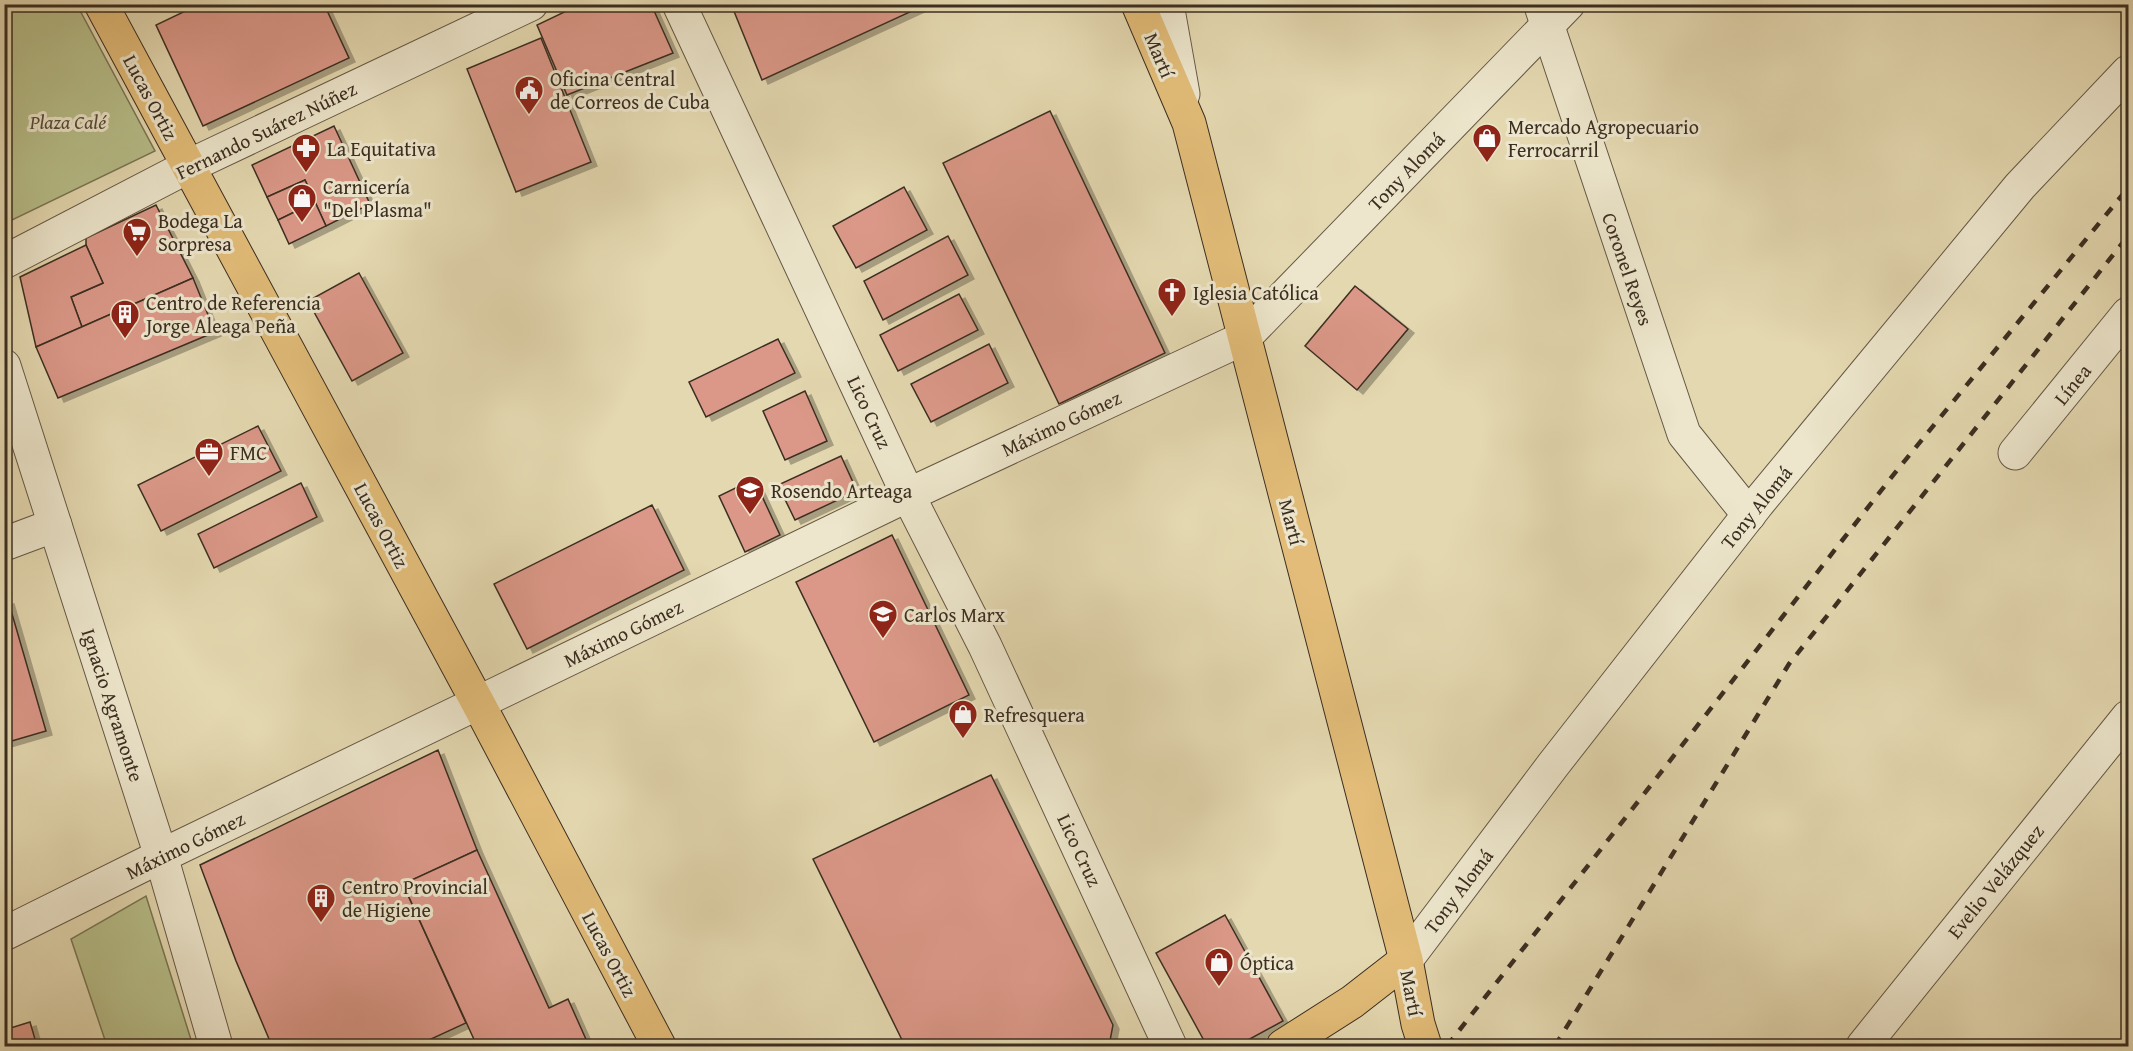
<svg xmlns="http://www.w3.org/2000/svg" width="2133" height="1051" font-family="'Gentium Book Plus',serif">
<style>
.green{fill:#b7be89;stroke:#797655;stroke-width:1.5}
.building{fill:#db9888;stroke:#3b2e21;stroke-width:1.5;filter:url(#shadow)}
.lines{fill:none;stroke-linecap:round;stroke-linejoin:round}
.minor-casing{stroke:#655845;stroke-width:35}
.major-casing{stroke:#3b2e21;stroke-width:35}
.minor{stroke:#ede6cc;stroke-width:33}
.major{stroke:#e2bc78;stroke-width:33}
.rail{stroke:#3b2e21;stroke-width:4.5;stroke-dasharray:10 10;stroke-linecap:butt}
.labels{text-anchor:middle;dominant-baseline:central;stroke-width:6;stroke-linejoin:round;paint-order:stroke}
.street-label{font-size:20px;fill:#3b2e21;stroke:#ede6cc}
.poi-label{font-size:20px;fill:#3b2e21;stroke:#ede6cc;text-anchor:start}
.park-label{font-size:20px;font-style:italic;fill:#544b36;stroke:#ede6cc}
</style>
<defs>
<filter id="shadow"><feDropShadow dx="6" dy="4" stdDeviation="0" flood-color="#0004"/></filter>
</defs>
<rect width="100%" height="100%" fill="#e4d8b0"/>
<filter id="stains"><feTurbulence type="fractalNoise" baseFrequency=".00333" numOctaves="4"/><feColorMatrix values="0 0 0 0 .2 0 0 0 0 .09 0 0 0 0 .02 0 0 0 .5 -.17"/></filter>
<radialGradient id="worn" r=".72"><stop offset=".6" stop-color="#630" stop-opacity="0"/><stop offset="1" stop-color="#630" stop-opacity=".3"/></radialGradient>
<!-- green -->
<g class="green">
<path d="M4,5H77L155,151L10,221L4,200Z"/>
<path d="M146,896L193,1046H107L71,939Z"/>
</g>
<!-- building -->
<g class="building">
<path d="M200,4H324L349,58L203,126L156,25Z"/>
<path d="M581,4H651L673,53L567,95L537,25Z"/>
<path d="M731,4H922L923,6L762,80Z"/>
<path d="M541,38L591,162L516,192L467,69Z"/>
<path d="M1050,111L1165,353L1059,404L943,163Z"/>
<path d="M334,126L370,204L326,226L305,180L267,197L252,165Z"/>
<path d="M305,180L315,202L278,220L267,197Z"/>
<path d="M904,187L927,230L856,268L833,226Z"/>
<path d="M315,202L326,226L289,244L278,220Z"/>
<path d="M156,205L193,278L82,327L71,297L103,283L86,245V238Z"/>
<path d="M948,236L968,275L883,320L864,281Z"/>
<path d="M86,245L103,283L71,297L82,327L36,347L20,277Z"/>
<path d="M359,273L403,353L352,381L308,301Z"/>
<path d="M193,278L215,332L58,398L36,347Z"/>
<path d="M1355,286L1408,329L1357,390L1305,346Z"/>
<path d="M959,294L978,330L898,371L880,335Z"/>
<path d="M778,339L795,373L706,417L689,382Z"/>
<path d="M989,344L1008,383L931,422L911,384Z"/>
<path d="M805,391L827,441L785,460L763,411Z"/>
<path d="M258,426L281,471L161,531L138,485Z"/>
<path d="M841,456L857,491L795,520L778,485Z"/>
<path d="M754,479L780,535L745,552L719,496Z"/>
<path d="M301,483L317,517L214,568L198,534Z"/>
<path d="M652,505L684,570L527,649L494,584Z"/>
<path d="M892,535L969,695L874,742L796,582Z"/>
<path d="M8,600L46,731L5,743L4,601Z"/>
<path d="M438,750L477,850L403,884L466,1023L416,1046H272L236,961L200,865Z"/>
<path d="M991,775L1113,1025L1109,1046H905L813,859Z"/>
<path d="M477,850L549,1008L568,999L589,1046H477L403,884Z"/>
<path d="M1225,915L1283,1021L1237,1046H1207L1156,953Z"/>
<path d="M30,1022L37,1046H4V1030Z"/>
</g>
<g class="lines">
<!-- minor casing -->
<g class="minor-casing">
<g id="minor">
<path d="M679,4L908,495L985,646L1170,1046"/>
<path d="M1167,4L1183,94"/>
<path d="M1542,9L1684,434L1749,515"/>
<path d="M4,262L189,166L531,4"/>
<path d="M4,366L161,856L216,1046"/>
<path d="M2015,453L2128,314"/>
<path d="M4,544L55,525"/>
<path d="M4,934L161,856L908,495L1244,338L1568,4"/>
<path d="M1406,960L1553,765L1758,503L2020,186L2128,72"/>
<path d="M1863,1046L2128,717"/>
</g>
</g>
<!-- major casing -->
<g class="major-casing">
<g id="major">
<path d="M101,4L478,703L659,1046"/>
<path d="M1138,4L1189,123L1406,960L1418,1024L1425,1046"/>
<path d="M1283,1046L1352,1002L1406,960"/>
</g>
</g>
<!-- minor -->
<use href="#minor" class="minor"/>
<!-- major -->
<use href="#major" class="major"/>
<!-- rail -->
<g class="rail">
<path d="M1447,1046L1898,469L2128,188"/>
<path d="M1555,1046L1789,664L2128,236"/>
</g>
</g>
<!-- icons -->
<defs>
<g id="civic-pin" transform="scale(1.5)"><path d="M0 17L-7.5 6A9.5 9.5 0 1 1 7.5 6Z" fill="#8f2418" stroke="#ede6cc"/><path d="M-.6-6.5H3V-4.5H.6V-3L4-1V1h2V6H-6V1h2V-1L-.6-3ZM-1.2 2.5V6h2.4V2.5Z" fill="#fff"/></g>
<g id="shop-pin" transform="scale(1.5)"><path d="M0 17L-7.5 6A9.5 9.5 0 1 1 7.5 6Z" fill="#8f2418" stroke="#ede6cc"/><path d="M-5-2.5h2.3a2.7 3.5 0 0 1 5.4 0H5L5.5 6h-11ZM-1.5-2.5h3a1.5 2.3 0 0 0-3 0Z" fill="#fff"/></g>
<g id="pharmacy-pin" transform="scale(1.5)"><path d="M0 17L-7.5 6A9.5 9.5 0 1 1 7.5 6Z" fill="#8f2418" stroke="#ede6cc"/><path d="M-2-6h4v4h4v4h-4v4h-4v-4h-4v-4h4Z" fill="#fff"/></g>
<g id="supermarket-pin" transform="scale(1.5)"><path d="M0 17L-7.5 6A9.5 9.5 0 1 1 7.5 6Z" fill="#8f2418" stroke="#ede6cc"/><path d="M-6-5.5h2.5l.6 2H6L4.5 2H-2.5L-4.4-4H-6ZM-1.5 3.2a1.3 1.3 0 1 0 .1 0ZM3 3.2a1.3 1.3 0 1 0 .1 0Z" fill="#fff"/></g>
<g id="church-pin" transform="scale(1.5)"><path d="M0 17L-7.5 6A9.5 9.5 0 1 1 7.5 6Z" fill="#8f2418" stroke="#ede6cc"/><path d="M-1.2-6h2.4v3.5h3.3v2.4h-3.3V6h-2.4V-.1h-3.3v-2.4h3.3Z" fill="#fff"/></g>
<g id="building-pin" transform="scale(1.5)"><path d="M0 17L-7.5 6A9.5 9.5 0 1 1 7.5 6Z" fill="#8f2418" stroke="#ede6cc"/><path d="M-4-6H4V6H1V3H-1V6H-4ZM-2.5-4.3h1.7v1.8h-1.7ZM.8-4.3h1.7v1.8H.8ZM-2.5-1h1.7V.8h-1.7ZM.8-1h1.7V.8H.8Z" fill="#fff"/></g>
<g id="office-pin" transform="scale(1.5)"><path d="M0 17L-7.5 6A9.5 9.5 0 1 1 7.5 6Z" fill="#8f2418" stroke="#ede6cc"/><path d="M-6-3h4V-5.5h4V-3h4V5H-6ZM-1-4.5V-3h2v-1.5ZM-6 0V1H6V0Z" fill="#fff"/></g>
<g id="school-pin" transform="scale(1.5)"><path d="M0 17L-7.5 6A9.5 9.5 0 1 1 7.5 6Z" fill="#8f2418" stroke="#ede6cc"/><path d="M0-5L7-2L0 1L-7-2ZM-4 1L0 2.5L4 1V4Q0 6-4 4Z" fill="#fff"/></g>
</defs>
<g fill-rule="evenodd">
<use href="#civic-pin" x="529" y="90"/>
<use href="#shop-pin" x="1487" y="138"/>
<use href="#pharmacy-pin" x="306" y="148"/>
<use href="#shop-pin" x="302" y="198"/>
<use href="#supermarket-pin" x="137" y="232"/>
<use href="#church-pin" x="1172" y="292"/>
<use href="#building-pin" x="125" y="314"/>
<use href="#office-pin" x="209" y="452"/>
<use href="#school-pin" x="750" y="490"/>
<use href="#school-pin" x="883" y="614"/>
<use href="#shop-pin" x="963" y="714"/>
<use href="#building-pin" x="321" y="898"/>
<use href="#shop-pin" x="1219" y="962"/>
</g>
<g class="labels">
<!-- street labels -->
<g class="street-label">
<text transform="translate(1160 55) rotate(67)">Martí</text>
<text transform="translate(151 97) rotate(62)">Lucas Ortiz</text>
<text transform="translate(266 130) rotate(-26)">Fernando Suárez Núñez</text>
<text transform="translate(1406 171) rotate(-46)">Tony Alomá</text>
<text transform="translate(1628 269) rotate(71)">Coronel Reyes</text>
<text transform="translate(2072 384) rotate(-51)">Línea</text>
<text transform="translate(870 412) rotate(65)">Lico Cruz</text>
<text transform="translate(1061 423) rotate(-25)">Máximo Gómez</text>
<text transform="translate(1756 507) rotate(-51)">Tony Alomá</text>
<text transform="translate(1292 522) rotate(75)">Martí</text>
<text transform="translate(382 525) rotate(62)">Lucas Ortiz</text>
<text transform="translate(623 633) rotate(-26)">Máximo Gómez</text>
<text transform="translate(113 705) rotate(72)">Ignacio Agramonte</text>
<text transform="translate(185 845) rotate(-26)">Máximo Gómez</text>
<text transform="translate(1080 850) rotate(65)">Lico Cruz</text>
<text transform="translate(1995 881) rotate(-51)">Evelio Velázquez</text>
<text transform="translate(1458 891) rotate(-53)">Tony Alomá</text>
<text transform="translate(610 954) rotate(62)">Lucas Ortiz</text>
<text transform="translate(1412 993) rotate(79)">Martí</text>
</g>
<!-- poi labels -->
<g class="poi-label">
<text x="550" y="78">Oficina Central<tspan x="550" dy="23">de Correos de Cuba</tspan></text>
<text x="1508" y="126">Mercado Agropecuario<tspan x="1508" dy="23">Ferrocarril</tspan></text>
<text x="327" y="148">La Equitativa</text>
<text x="323" y="186">Carnicería<tspan x="323" dy="23">"Del Plasma"</tspan></text>
<text x="158" y="220">Bodega La<tspan x="158" dy="23">Sorpresa</tspan></text>
<text x="1193" y="292">Iglesia Católica</text>
<text x="146" y="302">Centro de Referencia<tspan x="146" dy="23">Jorge Aleaga Peña</tspan></text>
<text x="230" y="452">FMC</text>
<text x="771" y="490">Rosendo Arteaga</text>
<text x="904" y="614">Carlos Marx</text>
<text x="984" y="714">Refresquera</text>
<text x="342" y="886">Centro Provincial<tspan x="342" dy="23">de Higiene</tspan></text>
<text x="1240" y="962">Óptica</text>
</g>
<!-- park labels -->
<g class="park-label">
<text x="68" y="121">Plaza Calé</text>
</g>
</g>
<!-- margin -->
<rect width="2133" height="1051" fill="none" stroke="#e4d8b0" stroke-width="24"/>
<rect x="6" y="6" width="2121" height="1039" fill="none" stroke="#3b2e21" stroke-width="3"/>
<rect x="12" y="12" width="2109" height="1027" fill="none" stroke="#3b2e21" stroke-width="1.5"/>
<rect width="100%" height="100%" filter="url(#stains)"/>
<rect width="100%" height="100%" fill="url(#worn)"/>
</svg>
